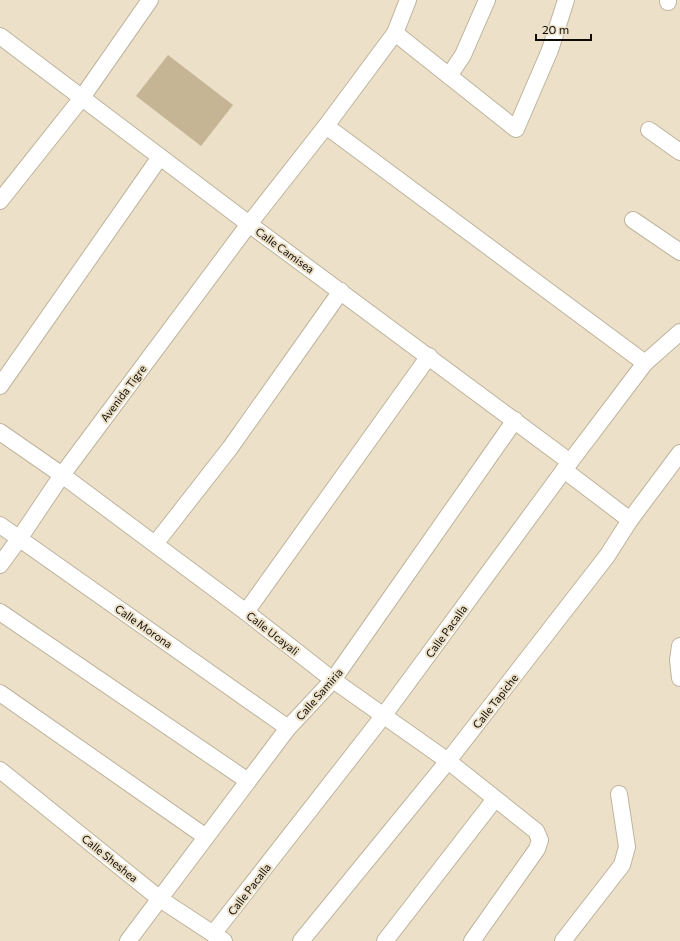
<svg xmlns="http://www.w3.org/2000/svg" width="680" height="941" font-family="Commissioner,sans-serif">
<style>
.green{fill:#c5b595}
.lines{fill:none;stroke-linecap:round;stroke-linejoin:round}
.street-casing{stroke:#beb39c;stroke-width:18}
.street{stroke:#fff;stroke-width:16}
.labels{text-anchor:middle;dominant-baseline:central;stroke-width:4;stroke-linejoin:round;paint-order:stroke}
.street-label{font-size:11px;fill:#0f0b04;stroke:#ece0c8}
</style>
<rect width="100%" height="100%" fill="#ece0c8"/>
<!-- green -->
<path class="green" d="M168,55L233,105L201,146L136,96Z"/>
<g class="lines">
<!-- street casing -->
<g class="street-casing">
<g id="street">
<path d="M668,2V0"/>
<path d="M395,33L516,129L550,50L566,0"/>
<path d="M0,36L249,224L570,462"/>
<path d="M449,76L463,55L487,0"/>
<path d="M326,126L645,363"/>
<path d="M649,130L680,152"/>
<path d="M0,201L81,99L150,0"/>
<path d="M633,220L680,252"/>
<path d="M0,386L160,157"/>
<path d="M0,432L62,475L246,612L333,680L448,761L536,831L540,840L537,849L472,941"/>
<path d="M564,470L630,520"/>
<path d="M0,525L288,728"/>
<path d="M155,544L230,448L341,291"/>
<path d="M0,565L19,539L62,475L249,224L326,126L395,33L408,0"/>
<path d="M0,612L248,781"/>
<path d="M246,612L429,356"/>
<path d="M680,646L678,660L680,678"/>
<path d="M0,693L206,837"/>
<path d="M0,770L160,899L224,941"/>
<path d="M213,934L384,715L564,470L645,363L680,332"/>
<path d="M128,941L288,728L333,680L515,420"/>
<path d="M301,941L448,761L607,556L630,520L680,453"/>
<path d="M385,941L495,799"/>
<path d="M563,941L622,865L627,847L619,794"/>
</g>
</g>
<!-- street -->
<use href="#street" class="street"/>
</g>
<g class="labels">
<!-- street labels -->
<g class="street-label">
<text transform="translate(285 250) rotate(36)">Calle Camisea</text>
<text transform="translate(123 393) rotate(-53)">Avenida Tigre</text>
<text transform="translate(144 626) rotate(35)">Calle Morona</text>
<text transform="translate(446 631) rotate(-54)">Calle Pacalla</text>
<text transform="translate(273 633) rotate(38)">Calle Ucayali</text>
<text transform="translate(319 694) rotate(-49)">Calle Samiria</text>
<text transform="translate(495 701) rotate(-52)">Calle Tapiche</text>
<text transform="translate(110 858) rotate(39)">Calle Sheshea</text>
<text transform="translate(249 889) rotate(-52)">Calle Pacalla</text>
</g>
</g>
<!-- scale -->
<path d="M536 34v6h55v-6" fill="none" stroke="#0f0b04" stroke-width="2"/>
<text x="542" y="34" font-size="12" fill="#0f0b04" stroke="#ece0c8" stroke-width="3" paint-order="stroke">20 m</text>
</svg>
